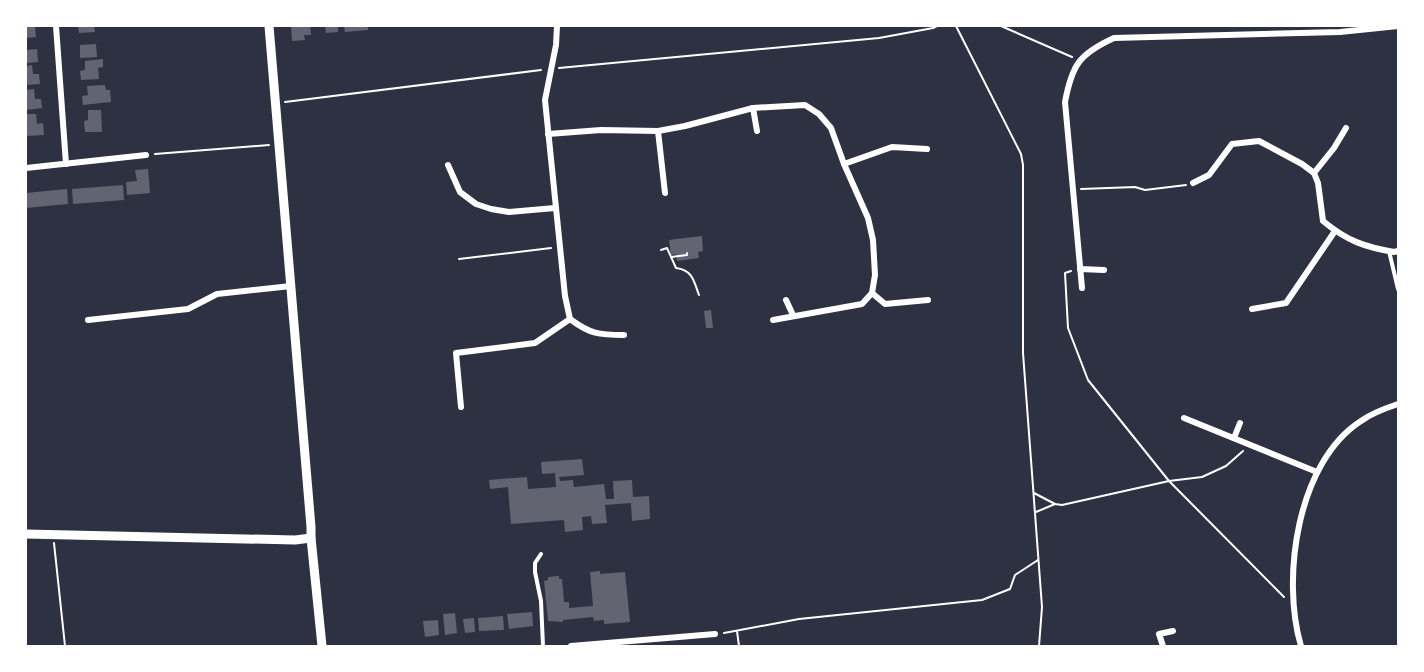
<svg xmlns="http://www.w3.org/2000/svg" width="1424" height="672" font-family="'Noto Serif',serif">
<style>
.building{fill:#626471}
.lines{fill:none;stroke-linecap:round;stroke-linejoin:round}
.path{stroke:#fff;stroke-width:2}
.service{stroke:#fff;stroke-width:4}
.minor{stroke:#fff;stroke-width:6}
.tertiary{stroke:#fff;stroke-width:9}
</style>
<rect width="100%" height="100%" fill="#2d3142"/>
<!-- building -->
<g class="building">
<path d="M26,26H35L36,37L26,38Z"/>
<path d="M78,26H94L95,32L79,33Z"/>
<path d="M291,26H310L311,35H304L305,40L292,41Z"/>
<path d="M325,26H338V32L326,33Z"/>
<path d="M344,26H368V30L345,32Z"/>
<path d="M96,44L97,57L80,58V45Z"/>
<path d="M37,49L38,62L26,63V50Z"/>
<path d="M103,59V67L98,68L99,79L81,80L80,71L85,70V61Z"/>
<path d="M32,65L33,74H39L40,84L26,85V66Z"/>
<path d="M105,85L106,90H110L111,102L83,105L82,96L88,95L87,86Z"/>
<path d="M34,89L35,99H41L42,108L26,110V90Z"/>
<path d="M88,110H101L102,132H85L84,121L88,120Z"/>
<path d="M26,114H36L37,124L43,123L44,135L26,136Z"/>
<path d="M148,169L150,193L127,195L126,182L137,181L135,170Z"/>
<path d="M123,185L124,200L73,204L72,189Z"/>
<path d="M67,189L68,204L26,208V193Z"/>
<path d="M702,236L703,251L698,252L699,258L677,261L676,254L671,255L669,240Z"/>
<path d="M711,310L713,328H706L704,311Z"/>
<path d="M582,459L584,475L559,477L560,481L573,480L574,487L604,484L606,499H614L613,481L632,480L633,497L649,496L650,519L632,521L631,503L605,505L607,523L592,524L591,516L582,517L583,530L565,532L564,520L511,524L508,487L490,489L489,480L527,477L528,489L556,487L555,473L542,474L541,462Z"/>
<path d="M600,571V574L625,572L630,622L604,624V620L594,621L593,617L563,620V622L548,621L544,581L548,580V577L559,576V579H562L564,602H569V608L593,606L590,572Z"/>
<path d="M532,612L533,626L509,629L507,614Z"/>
<path d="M455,613L457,633L445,635L443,614Z"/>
<path d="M503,616L504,630L479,631L478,618Z"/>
<path d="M474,618L475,632L465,633L463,619Z"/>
<path d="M438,620L439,635L425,637L423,621Z"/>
</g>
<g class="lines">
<!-- path -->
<g class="path">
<path d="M956,26L1021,154L1023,165V353L1042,607L1039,646"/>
<path d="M1001,26L1072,57"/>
<path d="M559,68L879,38L933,28L937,26"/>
<path d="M285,102L541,70"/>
<path d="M155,154L269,145"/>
<path d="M1081,189L1135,187L1145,190L1186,185"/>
<path d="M661,250L667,248L676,268C693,270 694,282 699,295"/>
<path d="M671,257L687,255V253"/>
<path d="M459,259L551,248"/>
<path d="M1071,271L1065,273L1068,328L1088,380L1169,481L1284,597"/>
<path d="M1034,493L1055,504L1062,505L1169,481L1202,477L1226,466L1243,451"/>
<path d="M1036,512L1055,504"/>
<path d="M54,543L65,646"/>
<path d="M737,631L739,646"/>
<path d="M724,633L799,619L982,600L1010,589L1015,575L1038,560"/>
</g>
<!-- service -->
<g class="service">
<path d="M1389,251L1398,289"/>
<path d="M541,554L535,563V572L541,601L543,646"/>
</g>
<!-- minor -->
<g class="minor">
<path d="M56,26L66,164"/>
<path d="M753,108L757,131"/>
<path d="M658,131L665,193"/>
<path d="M548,134L601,130L658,131L685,126L753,108L805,105L819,114L831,128L844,164L868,218L873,240L875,275L872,293L862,304L773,320"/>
<path d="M844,164L892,147L927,149"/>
<path d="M448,165L460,192L476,204L491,209L509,212L555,208"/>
<path d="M26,168L146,155"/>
<path d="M1314,173L1334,148L1346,128"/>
<path d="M1193,183L1209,175L1232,144L1259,141L1302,164L1314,173L1318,183L1323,221C1347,241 1365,247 1394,252L1398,251"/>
<path d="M1080,269L1104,270"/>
<path d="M1082,288L1065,102C1072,65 1079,54 1114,38L1340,32L1398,26"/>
<path d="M872,293L885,304L928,300"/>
<path d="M786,300L793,315"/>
<path d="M1252,309L1286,303L1335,231"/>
<path d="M570,319C590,334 599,335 624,335"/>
<path d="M88,320L188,309L217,294L291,286"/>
<path d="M461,407L456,353L535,343L570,319L565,296L545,100L556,45L557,26"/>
<path d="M1184,418L1317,472"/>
<path d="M1234,438L1240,423"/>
<path d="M571,646L715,634"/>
<path d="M1163,646L1159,634L1173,631"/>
<path d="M1301,646C1281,579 1297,462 1361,421C1372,413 1386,408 1398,404"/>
</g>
<!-- tertiary -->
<g class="tertiary">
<path d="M269,26L311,527V538L322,646"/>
<path d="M26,534L295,540L311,538"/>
</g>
</g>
<!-- border -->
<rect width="1424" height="672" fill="none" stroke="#ffffff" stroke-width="54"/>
</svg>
